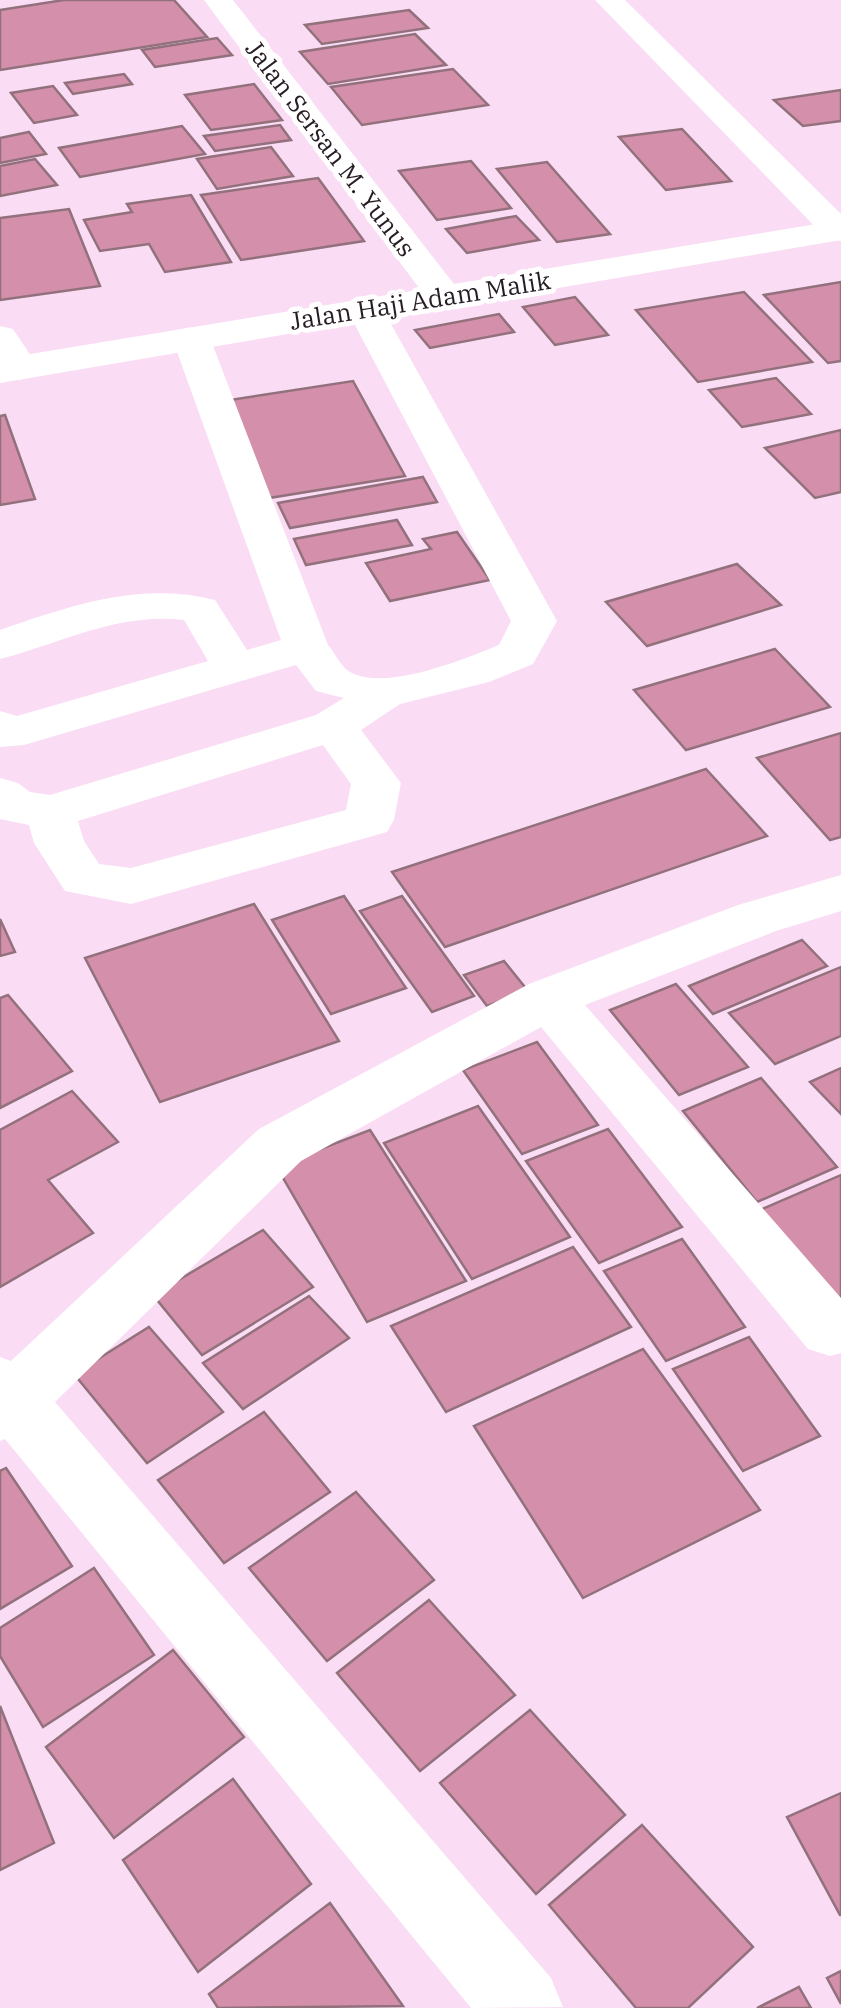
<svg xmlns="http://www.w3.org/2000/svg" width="841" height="2008" font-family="'IBM Plex Serif',serif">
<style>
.building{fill:#d490aa;stroke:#92717d;stroke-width:2.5}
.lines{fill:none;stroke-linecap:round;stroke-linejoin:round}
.minor{fill:#fff;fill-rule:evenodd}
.major{fill:#fff;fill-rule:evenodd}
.labels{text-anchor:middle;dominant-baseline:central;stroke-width:10;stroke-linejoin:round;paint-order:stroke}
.far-street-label{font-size:25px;fill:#261c24;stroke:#fff}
</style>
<rect width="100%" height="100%" fill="#faddf4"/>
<!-- building -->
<g class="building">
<path d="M64,0H174L207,37L0,70V10Z"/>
<path d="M409,10L428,28L322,44L305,25Z"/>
<path d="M415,34L446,65L328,84L300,52Z"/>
<path d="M217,38L232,55L155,67L142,50Z"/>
<path d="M453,69L488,105L362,125L331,87Z"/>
<path d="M124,74L132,84L73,94L65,83Z"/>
<path d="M254,84L282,120L211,130L185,95Z"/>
<path d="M53,86L77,115L34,123L11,93Z"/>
<path d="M841,90V121L803,126L774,100Z"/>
<path d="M280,125L291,140L215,151L204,136Z"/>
<path d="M182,126L205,154L80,177L59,148Z"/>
<path d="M682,129L731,181L666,190L619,137Z"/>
<path d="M29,132L46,154L0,163V138Z"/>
<path d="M271,147L293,176L217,189L197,159Z"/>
<path d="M35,159L57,185L0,196V166Z"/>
<path d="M471,161L511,208L437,220L399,171Z"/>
<path d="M547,162L610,234L557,242L497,169Z"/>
<path d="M318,178L364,241L241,260L201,195Z"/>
<path d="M191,195L231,262L165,272L149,244L100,251L84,220L132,212L127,204Z"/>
<path d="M69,209L100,286L0,300V218Z"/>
<path d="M516,216L539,240L467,253L446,229Z"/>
<path d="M841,282V361L828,363L764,295Z"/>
<path d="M744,292L812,362L698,382L636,310Z"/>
<path d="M575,297L608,335L555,345L523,307Z"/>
<path d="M499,314L514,332L430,348L415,330Z"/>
<path d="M776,378L811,414L742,427L709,390Z"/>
<path d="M353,381L405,476L269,498L224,401Z"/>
<path d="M5,415L35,499L0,505V416Z"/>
<path d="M841,430V492L815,498L765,448Z"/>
<path d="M423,477L437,502L290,528L278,503Z"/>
<path d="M397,520L412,545L306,565L294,539Z"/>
<path d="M457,532L490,580L390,601L366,563L431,549L423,539Z"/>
<path d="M737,564L781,605L647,646L606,602Z"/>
<path d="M775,649L830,707L686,750L634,690Z"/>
<path d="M841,733V837L830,840L757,758Z"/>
<path d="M706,769L767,836L445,947L392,872Z"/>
<path d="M344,896L406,988L331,1014L272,920Z"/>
<path d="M402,896L474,996L432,1012L360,911Z"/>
<path d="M254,904L339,1041L160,1102L85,958Z"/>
<path d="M0,919L15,952L0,956Z"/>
<path d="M802,940L827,966L713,1014L689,986Z"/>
<path d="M504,961L528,991L487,1006L464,975Z"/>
<path d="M841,967V1036L775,1064L729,1013Z"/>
<path d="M676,984L748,1067L679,1095L610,1010Z"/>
<path d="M8,995L72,1071L0,1108V998Z"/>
<path d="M537,1042L598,1125L522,1154L463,1070Z"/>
<path d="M841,1068V1114L810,1082Z"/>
<path d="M761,1078L837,1167L757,1202L683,1111Z"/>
<path d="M72,1091L118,1142L48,1180L93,1233L0,1287V1130Z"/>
<path d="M478,1106L570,1237L472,1279L384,1143Z"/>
<path d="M608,1129L682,1227L599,1263L526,1161Z"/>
<path d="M370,1130L466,1281L367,1322L276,1166Z"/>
<path d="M841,1175V1312L753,1213Z"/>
<path d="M263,1230L313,1287L202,1355L153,1295Z"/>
<path d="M682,1239L745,1327L666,1361L604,1271Z"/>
<path d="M573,1247L631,1327L446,1412L391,1326Z"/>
<path d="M309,1296L349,1338L243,1409L203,1363Z"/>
<path d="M149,1327L223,1412L147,1463L74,1374Z"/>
<path d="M749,1337L820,1436L743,1471L673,1369Z"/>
<path d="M643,1349L760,1510L583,1598L474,1426Z"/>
<path d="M264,1412L330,1492L224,1563L158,1480Z"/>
<path d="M6,1468L72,1566L0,1609V1471Z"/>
<path d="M356,1492L434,1580L327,1661L249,1568Z"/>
<path d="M94,1568L154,1655L43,1727L0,1656V1628Z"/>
<path d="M429,1600L515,1695L420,1771L337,1673Z"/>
<path d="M173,1650L244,1737L114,1838L46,1747Z"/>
<path d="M0,1706L54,1843L0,1870Z"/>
<path d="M530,1710L625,1815L536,1894L440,1783Z"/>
<path d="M233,1779L311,1884L198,1972L123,1860Z"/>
<path d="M841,1793V1915H840L787,1817Z"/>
<path d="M642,1825L753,1947L688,2008H636L549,1905Z"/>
<path d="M330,1903L403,2006L218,2008L209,1994Z"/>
<path d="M841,1971V2004L827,1978Z"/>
<path d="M799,1987L811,2008H757Z"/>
</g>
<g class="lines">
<!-- minor -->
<g class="minor">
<path d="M204,0H233L457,288L462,296L457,304L444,307L431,304Z"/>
<path d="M595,0H625L841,214V241L826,238Z"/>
<path d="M364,297L377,300L382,308L557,621L533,664L489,682L400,704L361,730L401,783L394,820L387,832L131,904L65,891L34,843L29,825L0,819V778L18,783L30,792L50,795L316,715L344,698L316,691L296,665L24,745L0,747V711L17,716L208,661L184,620C118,612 62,643 0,659V630C70,606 140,581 215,600L247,650L281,640L172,338L178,330L191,327L204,330L210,338L328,645C334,652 340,664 347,670C381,694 464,659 499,645L511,621L346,308L351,300ZM323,745L351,784L346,810L131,868L99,864L84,841L78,821Z"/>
<path d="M0,326L13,329L39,368L34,376L20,380L6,376L0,367Z"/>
<path d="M841,875V911L776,931L585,1005L841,1298V1353L830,1356L808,1349L541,1027L301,1161L55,1402L551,1978L563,2007L471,2008L5,1439L0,1441V1357L11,1361L259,1129L529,984L738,905Z"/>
</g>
<!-- major -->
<path class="major" d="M841,220V240L0,383V359Z"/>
</g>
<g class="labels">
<!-- far-street labels -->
<g class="far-street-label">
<text transform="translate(331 148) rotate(53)">Jalan Sersan M. Yunus</text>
<text transform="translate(420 300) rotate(-9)">Jalan Haji Adam Malik</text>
</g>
</g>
</svg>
